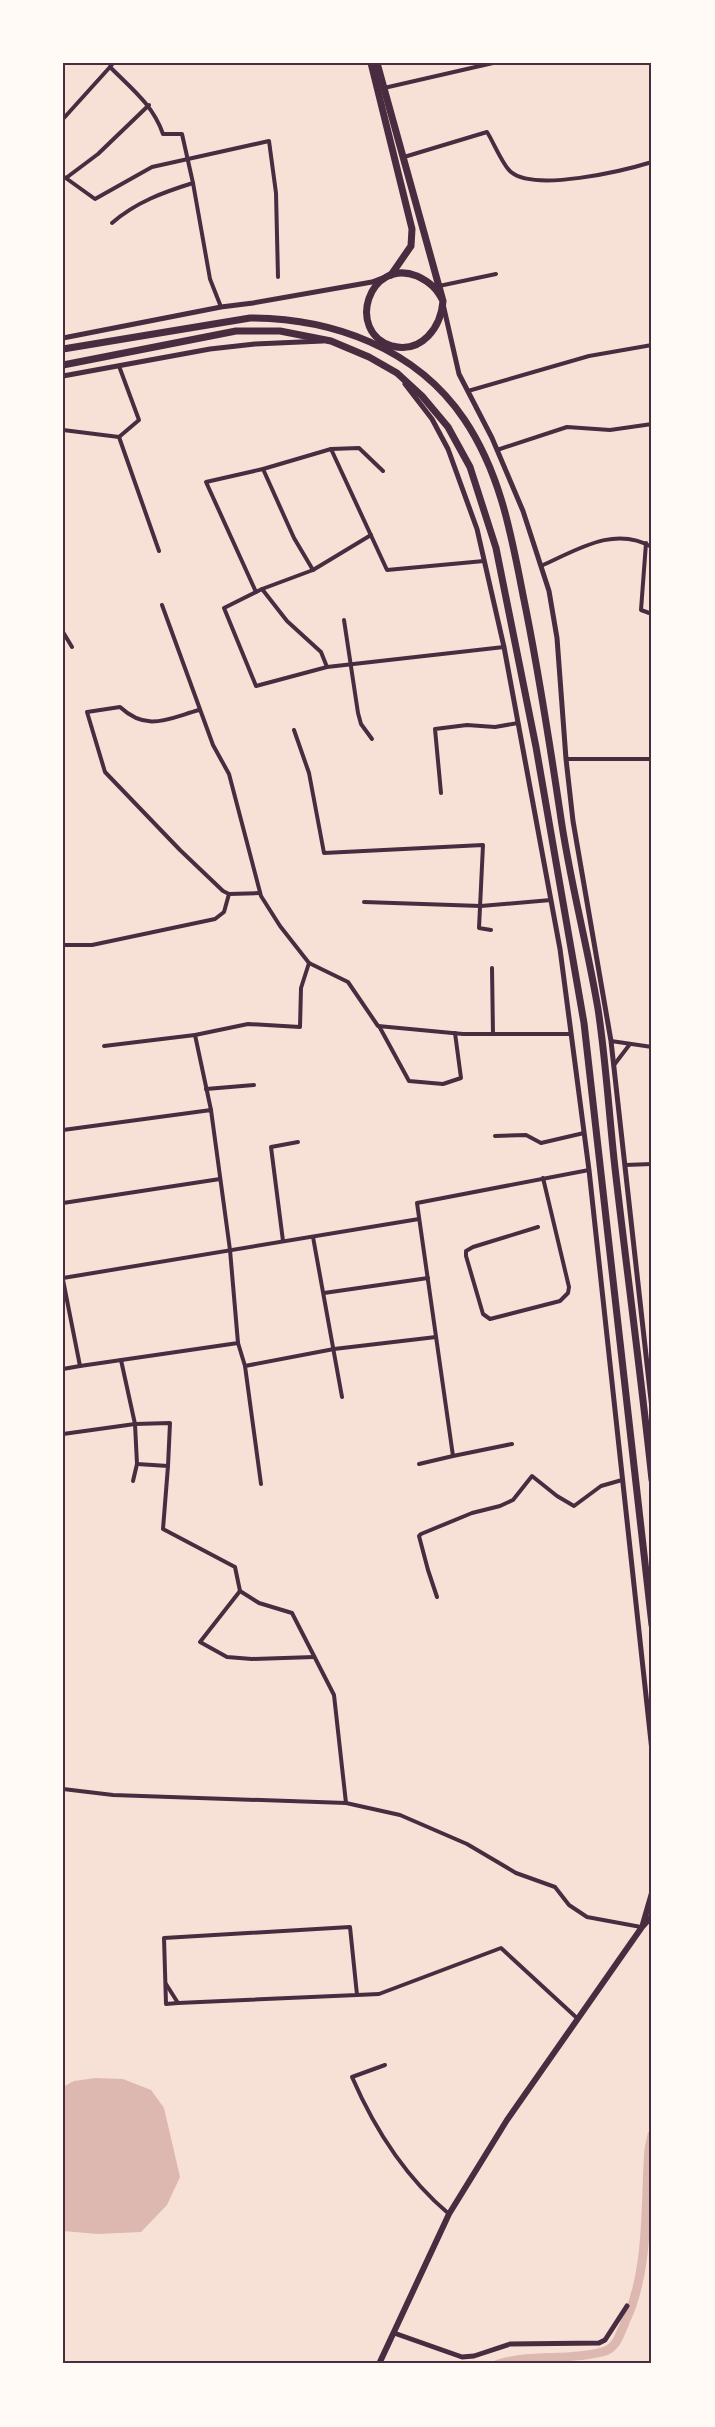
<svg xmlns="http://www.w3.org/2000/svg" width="715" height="2427" font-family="'Nunito Sans',sans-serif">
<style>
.water{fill:#dcb8b0}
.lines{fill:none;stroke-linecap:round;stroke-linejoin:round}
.canal{stroke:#dcb8b0;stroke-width:9}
.minor{stroke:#4a2c40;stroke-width:4}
.tertiary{stroke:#4a2c40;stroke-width:5}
.primary{stroke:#4a2c40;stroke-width:6}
.trunk{stroke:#4a2c40;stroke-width:7}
.neatline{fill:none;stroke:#4a2c40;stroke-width:2}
</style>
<rect width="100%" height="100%" fill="#f7e1d7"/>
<!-- water -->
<path class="water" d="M96,2078L123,2079L151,2090L164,2108L180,2177L167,2205L141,2232L98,2234L63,2231V2087L74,2081Z"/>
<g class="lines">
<!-- canal -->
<path class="canal" d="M498,2364C532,2354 568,2361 602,2352C616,2349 619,2336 624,2325C626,2319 629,2314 631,2308C649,2258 645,2201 649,2149L652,2135"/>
<!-- minor -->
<g class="minor">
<path d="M384,88L493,63"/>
<path d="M63,119L110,67"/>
<path d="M404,157L487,132C493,141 503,166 511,172C535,192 623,171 652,162"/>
<path d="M63,176L95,199L152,167L269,141L276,193L278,277"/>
<path d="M66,178L98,154L149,105"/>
<path d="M193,183L210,279L221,307"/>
<path d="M112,223C136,202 164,192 193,183L182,134H163C153,105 131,88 110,67L113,63"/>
<path d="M439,286L496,274"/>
<path d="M468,391L589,356L652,345"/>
<path d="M63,430L119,437L139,420L119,366"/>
<path d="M119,437L159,551"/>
<path d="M331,449L387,570L484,561"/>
<path d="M497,450L567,427L610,430L652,424"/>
<path d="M371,535L313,570L262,589L224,608L256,686L327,667L504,647"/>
<path d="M646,543L641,610L652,614"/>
<path d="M541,566C577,550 614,525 652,547"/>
<path d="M313,570L294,538L263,469L331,449L359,448L383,471"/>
<path d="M262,589L287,621L321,652L327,667"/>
<path d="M256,592L206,482L263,469"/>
<path d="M162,605L213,745L229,774L261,896L280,926L309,963L348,982L378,1026L463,1034H571"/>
<path d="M344,620L358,713L361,724L372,739"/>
<path d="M63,632L72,647"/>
<path d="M199,710C167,719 147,732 120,707L87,712L105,772L180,850L223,891L229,894L260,893"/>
<path d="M294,730L309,773L324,853L483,845L479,928L491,930"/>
<path d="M566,759H652"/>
<path d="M441,793L435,729L467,725L495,727L518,723"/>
<path d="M364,902L481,906L551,900"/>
<path d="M63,945H92L215,919L224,912L229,894"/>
<path d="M492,968L493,1034"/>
<path d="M379,1026L409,1081L443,1084L461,1078L455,1033"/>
<path d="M195,1035L248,1024L300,1027L301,988L309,963"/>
<path d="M611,1041L652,1047"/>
<path d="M104,1046L195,1035L211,1110"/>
<path d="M614,1065L630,1044"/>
<path d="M206,1089L254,1085"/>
<path d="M63,1130L211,1110L230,1250L238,1343L80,1366L63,1280"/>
<path d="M495,1136L526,1135L541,1143L584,1133"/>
<path d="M625,1165L652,1164"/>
<path d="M63,1203L220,1179"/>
<path d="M538,1227L473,1247L466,1251V1256L483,1314L490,1319L560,1301L568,1293L569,1287L543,1178"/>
<path d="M313,1237L342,1397"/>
<path d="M283,1241L271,1147L298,1142"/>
<path d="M63,1278L419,1219"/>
<path d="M324,1293L428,1278"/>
<path d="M238,1343L245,1366L334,1349L436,1337"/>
<path d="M121,1360L135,1424L137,1464L168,1466L163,1529L235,1567L240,1591L259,1603L292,1613L334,1695L346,1803"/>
<path d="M245,1366L261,1484"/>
<path d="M63,1369L80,1366"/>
<path d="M63,1434L135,1424L170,1423L168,1466"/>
<path d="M512,1444L453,1456L417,1203L589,1170"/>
<path d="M419,1464L453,1456"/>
<path d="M133,1481L137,1464"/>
<path d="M240,1591L200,1642L227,1657L252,1659L314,1657"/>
<path d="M437,1597L428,1570L419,1536L421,1534L472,1513L500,1506L513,1500L532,1476L557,1496L574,1506L601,1486L622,1480"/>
<path d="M63,1789L113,1795L346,1803L400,1815L467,1844L516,1873L555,1887L569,1905L587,1917L641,1927"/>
<path d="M166,1984L178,2003"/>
<path d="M357,1995L350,1927L164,1938L166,2004L178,2003L357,1995L379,1994L501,1948L578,2019"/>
<path d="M385,2065L352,2077C375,2130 405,2177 449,2214"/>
</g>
<!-- tertiary -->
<g class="tertiary">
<path d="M443,304L459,374L492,438L523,511L549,591L557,638L566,759L573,821L611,1041L652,1409"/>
<path d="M63,338L221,307L253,303L372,282L385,277"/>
<path d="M63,376L210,349L255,344L323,341"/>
<path d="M405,384L432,419L448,449L477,529L504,647L560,949L589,1170L652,1751"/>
<path d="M394,2333L462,2357L474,2356L510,2344L599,2343L605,2340L627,2306"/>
</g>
<!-- primary -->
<g class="primary">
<path d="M643,1924L652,1893"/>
<path d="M379,2364L449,2214L507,2120L642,1927L652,1916"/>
</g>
<!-- trunk -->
<g class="trunk">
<path d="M371,63L412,229L411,246L391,275"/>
<path d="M377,63L443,301C441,327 422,354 392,346C345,332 369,257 417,276C430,282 437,289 443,301"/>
<path d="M63,349L250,318C332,318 416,348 464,419C500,472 511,533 523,595C538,667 549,739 560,812C569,878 587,943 598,1009C606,1061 609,1115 615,1168C627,1272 641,1376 652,1480"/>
<path d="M63,365L236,331H280L331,341L369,357L397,373L422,396L448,427L470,467L496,548L536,747L584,1023L652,1625"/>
</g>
</g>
<!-- border -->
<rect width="715" height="2427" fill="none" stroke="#fffaf5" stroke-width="129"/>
<rect x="64" y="64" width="586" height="2298" class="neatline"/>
</svg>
